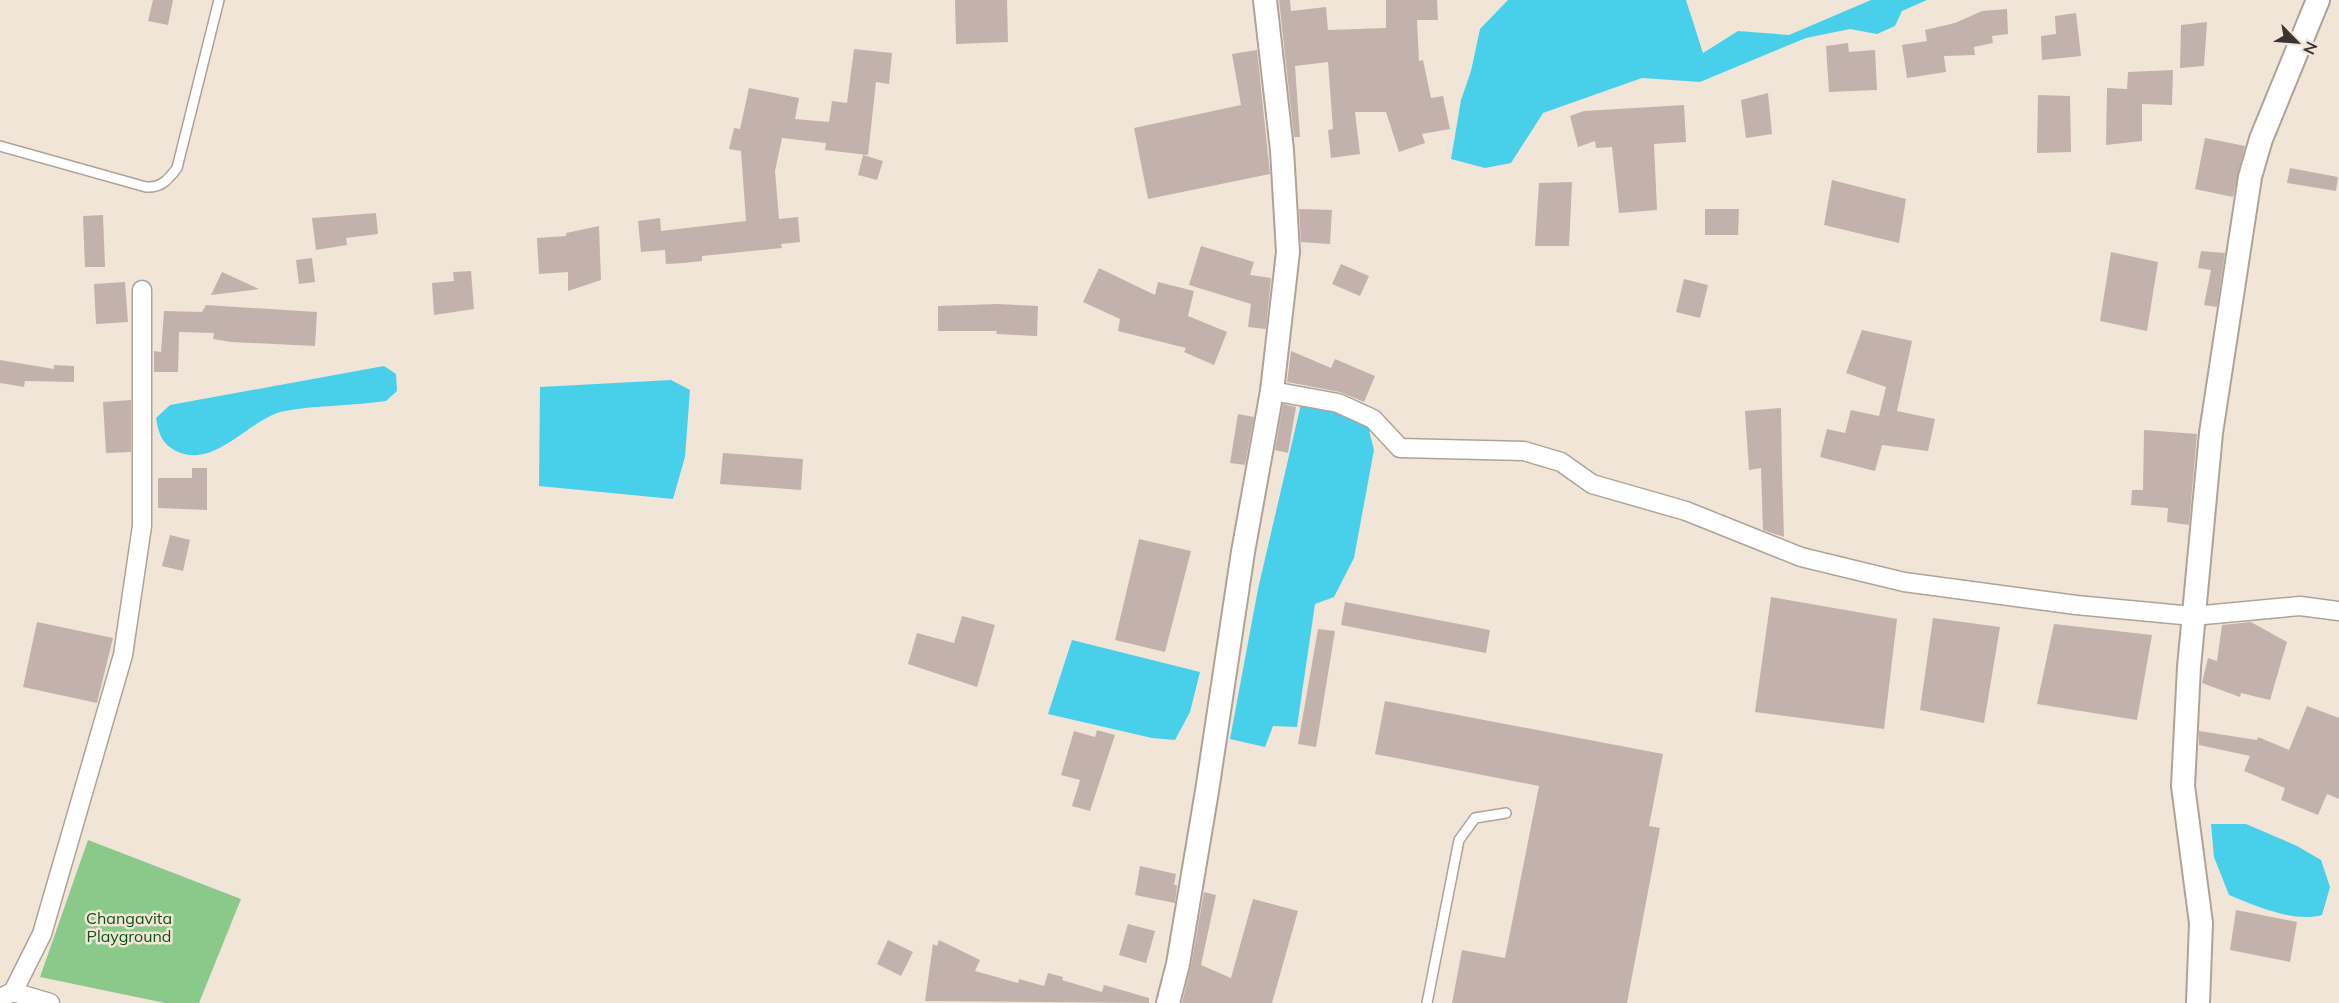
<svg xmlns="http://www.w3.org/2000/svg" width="2339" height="1003" font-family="Mulish,sans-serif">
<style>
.green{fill:#8ac989}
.water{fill:#48d0eb}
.building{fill:#c3b2ab}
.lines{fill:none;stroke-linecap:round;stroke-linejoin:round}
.service-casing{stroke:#aea397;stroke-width:12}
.minor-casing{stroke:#aea397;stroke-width:21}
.tertiary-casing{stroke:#aea397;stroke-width:26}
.service{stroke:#fff;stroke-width:9}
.minor{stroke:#fff;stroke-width:18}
.tertiary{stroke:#fff;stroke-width:22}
.labels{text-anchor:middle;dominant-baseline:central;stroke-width:5;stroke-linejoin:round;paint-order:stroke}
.park-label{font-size:16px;fill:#095513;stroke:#f1e5d8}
</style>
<rect width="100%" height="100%" fill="#f1e5d8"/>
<!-- green -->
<path class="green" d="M88,840L241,899L199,1003H165L40,977Z"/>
<!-- water -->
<g class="water">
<path d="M1508,0H1686L1703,53L1738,31L1789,35L1871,0H1927L1902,11L1895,26L1877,34L1850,29L1806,38L1700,82L1642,78L1543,113L1511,163L1485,168L1451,159L1461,100L1471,71L1480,29Z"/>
<path d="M384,366L396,374L397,391L386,401C353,406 318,405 285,411C251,417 219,466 181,453C163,446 159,436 156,418L170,405Z"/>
<path d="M671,380L690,390L685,457L673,499L539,486L540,387Z"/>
<path d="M1301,404L1336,413L1368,426L1374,450L1354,558L1334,597L1315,604L1297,727L1273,726L1265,747L1230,739L1258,589Z"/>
<path d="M1072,640L1200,672L1190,712L1175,740L1152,738L1048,714Z"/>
<path d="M2211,824H2246L2297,846L2321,860L2330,887L2322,915C2294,923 2256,906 2229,895L2214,857Z"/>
</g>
<!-- building -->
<g class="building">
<path d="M153,0H173L168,25L148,21Z"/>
<path d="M955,0H1007L1008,42L956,44Z"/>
<path d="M1279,0H1290L1291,11L1326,7L1328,30L1386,28V0H1437L1438,20H1417L1419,61L1423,60L1431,98L1443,96L1450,129L1422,134L1425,143L1399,152L1386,112H1355L1360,154L1331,158L1328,130L1333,129L1328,62L1295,66L1300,137H1294Z"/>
<path d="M2007,9L2008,34L1992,36L1993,43L1974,47L1975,55L1944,56L1946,72L1907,78L1902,45L1927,41L1925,30L1955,23L1982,11Z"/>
<path d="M2076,13L2081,56L2042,60L2041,36L2056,34L2055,16Z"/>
<path d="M2207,22L2204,66L2180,68L2181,25Z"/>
<path d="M1848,43L1849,52L1875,50L1877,90L1829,92L1826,46Z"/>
<path d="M854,49L892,53L889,84L876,82L868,155L825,150L826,143L782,138L775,171L779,219L798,217L800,242L781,244L782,248L702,256V261L684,263L666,264L665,250L641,252L638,221L660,218L661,231L746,221L741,151L729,149L734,128L740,129L749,88L799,98L795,119L829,122L832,101L847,103Z"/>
<path d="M1257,50L1270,174L1148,199L1134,128L1241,105L1232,54Z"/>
<path d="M2173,70L2172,105L2142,104V141L2106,145L2107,88L2127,89L2128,72Z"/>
<path d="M1768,93L1772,134L1746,138L1741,100Z"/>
<path d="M2038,95L2070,96L2071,152L2037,153Z"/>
<path d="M1684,105L1686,142L1654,144L1657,210L1619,213L1612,147L1596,148L1595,141L1578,147L1570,116L1584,111Z"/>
<path d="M2205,138L2245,146L2233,197L2195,189Z"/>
<path d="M863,155L883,161L877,180L858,175Z"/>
<path d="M2290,168L2338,177L2336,191L2287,183Z"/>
<path d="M1832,180L1906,199L1899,243L1824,225Z"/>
<path d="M1572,182L1569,246H1535L1539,183Z"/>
<path d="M1299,209L1332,210L1330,244L1301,242Z"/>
<path d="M1705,209H1739L1738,235H1705Z"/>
<path d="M376,213L378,234L346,238L347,245L316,250L312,218Z"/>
<path d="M103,215L105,267H85L83,216Z"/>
<path d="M599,226L601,280L568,291V272L539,274L537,238L566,236V233Z"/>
<path d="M1201,246L1254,262L1250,275L1271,278L1266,329L1248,327L1251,304L1189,285Z"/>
<path d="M2201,251L2225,253L2217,307L2204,305L2211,270L2198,268Z"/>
<path d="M2111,252L2158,262L2147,331L2100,321Z"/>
<path d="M312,258L315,282L299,284L296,260Z"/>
<path d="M1341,264L1369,276L1360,296L1332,284Z"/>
<path d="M1099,268L1155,295L1158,282L1194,291L1188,316L1227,332L1214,365L1184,352L1186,348L1118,331L1120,319L1083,302Z"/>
<path d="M471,271L474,309L434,315L432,283L454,281L453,272Z"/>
<path d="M222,272L259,289L211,295Z"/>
<path d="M1684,279L1708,285L1700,318L1676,312Z"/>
<path d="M125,282L128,322L96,324L94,284Z"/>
<path d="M998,304L1038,306L1037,336L996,334L997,331H938V306Z"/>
<path d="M206,305L317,312L315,346L231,342L213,339L214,333L179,332L178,372H154V351L161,352L164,311L202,312Z"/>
<path d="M1862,330L1912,341L1897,411L1935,419L1928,451L1882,445L1875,471L1820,457L1827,429L1845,433L1851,410L1879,416L1886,387L1846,373Z"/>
<path d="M1291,351L1331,368L1335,359L1375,376L1364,402L1340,392L1287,382Z"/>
<path d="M0,360L54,369V365L74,366V382L25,381L24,387L0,383Z"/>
<path d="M131,400V452L106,453L103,402Z"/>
<path d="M1283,404L1296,407L1288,453L1275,450Z"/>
<path d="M1781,408L1782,470L1784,537L1763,530L1761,468L1749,470L1745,411Z"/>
<path d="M1238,414L1254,417L1245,465L1230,463Z"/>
<path d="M2144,430L2197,434L2189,525L2167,522L2168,508L2131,505L2132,490H2143Z"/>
<path d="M723,453L803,459L801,490L720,484Z"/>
<path d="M192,468H207V510L158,508V478H192Z"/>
<path d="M170,535L190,540L183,571L162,566Z"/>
<path d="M1139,539L1191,551L1165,652L1115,640Z"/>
<path d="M1771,597L1897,619L1884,729L1755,712Z"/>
<path d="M1345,602L1490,630L1486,653L1341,625Z"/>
<path d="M962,616L995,625L977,687L908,664L917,633L954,643Z"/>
<path d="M1933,618L2000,627L1984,723L1920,710Z"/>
<path d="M37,622L113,638L97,703L23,687Z"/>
<path d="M2251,622L2287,642L2270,700L2241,693L2240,697L2202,683L2208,658L2217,661L2222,625Z"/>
<path d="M2054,624L2152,635L2137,720L2037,704Z"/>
<path d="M1318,629L1335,631L1316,747L1298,744Z"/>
<path d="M1385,701L1663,754L1649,826L1660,828L1627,1003H1452L1462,950L1505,958L1539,786L1375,754Z"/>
<path d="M2307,706L2339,718V799L2327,794L2318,815L2281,800L2285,788L2244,771L2250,756L2199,745V731L2257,740L2258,737L2289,750Z"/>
<path d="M1097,730L1115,735L1090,811L1072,806L1080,780L1061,775L1074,731L1095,737Z"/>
<path d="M1140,866L1176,874L1174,885H1177L1175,903L1135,895Z"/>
<path d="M1204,892L1216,895L1201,965L1231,978L1253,899L1298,911L1272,1003H1182L1191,966Z"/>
<path d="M2236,910L2297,922L2290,962L2230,950Z"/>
<path d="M1128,924L1155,931L1146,963L1119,955Z"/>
<path d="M888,940L913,952L901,976L877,964Z"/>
<path d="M939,940L980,960L975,971L1018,983L1019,979L1044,986L1048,973L1063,977L1062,980L1102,992L1104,985L1149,998V1003L925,1001L933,944L937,946Z"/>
</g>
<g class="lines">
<!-- service casing -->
<g class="service-casing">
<g id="service">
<path d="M0,146L146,187C161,188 168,180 177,168L219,0"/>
<path d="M1427,1003L1459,840L1475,818L1506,813"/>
</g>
</g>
<!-- minor casing -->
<g class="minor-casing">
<g id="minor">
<path d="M1272,391L1338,403L1373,419L1400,448L1524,451L1561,462L1592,484L1686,511L1801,557L1904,582L2076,605L2193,616L2300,606L2339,611"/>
<path d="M13,992L50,1003"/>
<path d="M0,998L13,992L42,934L123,655L142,526V290"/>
</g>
</g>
<!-- tertiary casing -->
<g class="tertiary-casing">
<g id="tertiary">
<path d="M1168,1003L1178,964L1207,791L1243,552L1272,391L1288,252L1282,150L1265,0"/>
<path d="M2198,1003L2201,923L2183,786L2189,667L2211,433L2250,177L2261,139L2318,0"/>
</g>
</g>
<!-- service -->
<use href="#service" class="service"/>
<!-- minor -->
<use href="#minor" class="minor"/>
<!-- tertiary -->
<use href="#tertiary" class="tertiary"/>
</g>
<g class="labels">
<!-- park labels -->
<g class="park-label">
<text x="129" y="918">Changavita<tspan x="129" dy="18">Playground</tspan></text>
</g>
</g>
<!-- north arrow -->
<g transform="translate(2297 42) rotate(115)" stroke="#f1e5d8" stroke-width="4.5" paint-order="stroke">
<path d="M0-4.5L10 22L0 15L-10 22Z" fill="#39342f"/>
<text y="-9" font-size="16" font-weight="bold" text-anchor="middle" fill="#39342f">N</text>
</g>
</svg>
